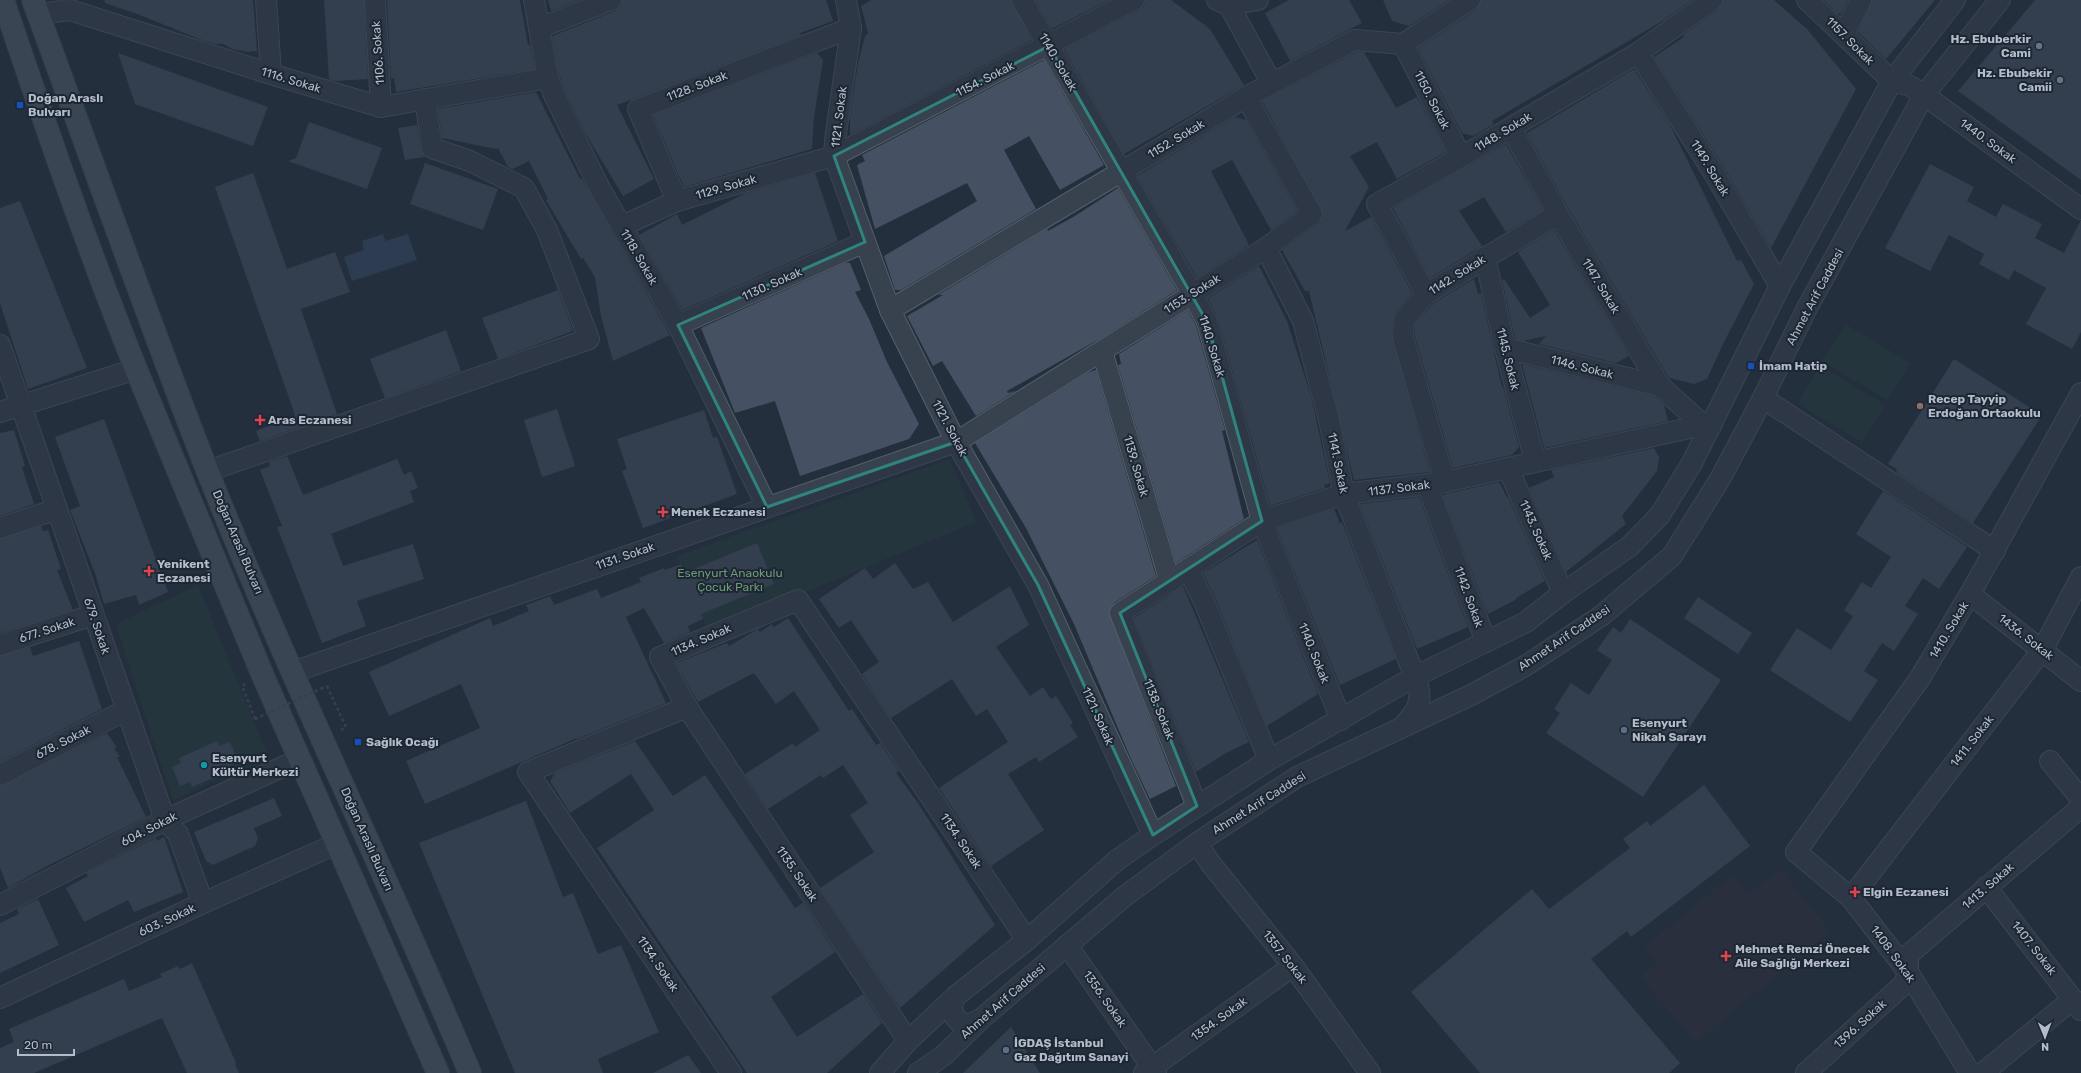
<svg xmlns="http://www.w3.org/2000/svg" width="2081" height="1073" font-family="Rubik,sans-serif">
<style>
.medical{fill:#32303f}
.green{fill:#263c3f}
.water{fill:#394c67}
.building{fill:#455162}
.lines{fill:none;stroke-linecap:round;stroke-linejoin:round}
.minor-casing{stroke:#565f6c;stroke-width:22}
.major-casing{stroke:#414a57;stroke-width:24}
.path{stroke:#44595c;stroke-width:2.5;stroke-dasharray:3 3;stroke-linecap:butt}
.minor{stroke:#38414e;stroke-width:20}
.major{stroke:#56606e;stroke-width:22}
.path-bridge{stroke:#44595c;stroke-width:2.5;stroke-dasharray:3 3;stroke-linecap:butt}
.marked{fill:none;stroke:#308480;stroke-width:3;stroke-linejoin:round}
.worship-dot{fill:#6b7280;stroke:#1d2633;stroke-width:1.5}
.transit-dot{fill:#1a4fb4;stroke:#1d2633;stroke-width:1.5}
.education-dot{fill:#8d6e63;stroke:#1d2633;stroke-width:1.5}
.health-dot{fill:#e0444e;stroke:#1d2633;stroke-width:1.5}
.service-dot{fill:#5c6f8a;stroke:#1d2633;stroke-width:1.5}
.culture-dot{fill:#0f9aa8;stroke:#1d2633;stroke-width:1.5}
.labels{text-anchor:middle;dominant-baseline:central;stroke-width:4;stroke-linejoin:round;paint-order:stroke}
.poi-label{font-size:12px;font-weight:bold;fill:#b4bcc9;stroke:#1d2633;text-anchor:start}
.street-label{font-size:12px;fill:#b4bcc9;stroke:#1d2633}
.park-label{font-size:12px;fill:#6b9a76;stroke:#1d2633}
</style>
<rect width="100%" height="100%" fill="#242f3e"/>
<!-- medical -->
<path class="medical" d="M1779,869L1830,931L1695,1042L1641,977L1658,964L1645,947L1733,875L1749,894Z"/>
<!-- green -->
<g class="green">
<path d="M1845,324L1910,363L1887,400L1822,361Z"/>
<path d="M1820,366L1885,405L1862,442L1798,404Z"/>
<path d="M950,459L976,522L708,632L677,556Z"/>
<path d="M198,585L267,754L173,801L117,629L118,623Z"/>
</g>
<!-- water -->
<path class="water" d="M383,234L385,241L408,234L417,260L352,281L344,257L364,250L362,241Z"/>
<!-- building -->
<g class="building">
<path d="M105,0H253L257,51L248,52L232,49L224,44H216L202,40L140,15L105,3Z"/>
<path d="M324,0H364L368,79L335,81L329,79Z"/>
<path d="M387,0H520L528,45L530,44L535,69L396,92L394,78H391Z"/>
<path d="M548,0H579L551,11Z"/>
<path d="M622,0H826L833,21L800,33L801,35L617,105L654,179L623,196L587,136L565,92L558,71L552,36L615,11L620,7Z"/>
<path d="M871,0H1011L1032,40L850,135V116L858,63L865,36L868,33L861,6Z"/>
<path d="M1035,0H1109L1052,29Z"/>
<path d="M1145,0H1171L1210,29L1244,85L1124,154L1064,49L1139,10L1144,6Z"/>
<path d="M1289,0H1349L1362,23L1290,61L1265,13Z"/>
<path d="M1383,0H1449L1409,26L1392,21Z"/>
<path d="M1481,0H1692L1664,20L1492,121L1494,124L1473,136L1462,133L1418,48L1476,10Z"/>
<path d="M1723,0H1774L1807,29L1856,89L1771,248L1722,164L1654,57L1684,37L1683,35L1719,9Z"/>
<path d="M1824,0H1848L1841,14L1837,13Z"/>
<path d="M1872,0H1935L1886,59L1858,32Z"/>
<path d="M2035,0H2081V180L1958,91Z"/>
<path d="M1357,52H1364L1396,108L1417,97L1446,152L1397,179L1377,142L1350,156L1369,187L1345,231L1371,217L1412,293L1395,313L1393,319L1392,338L1430,472L1354,480L1309,291H1305L1282,250L1319,223L1323,213L1262,101Z"/>
<path d="M118,53L268,107L253,146L135,104Z"/>
<path d="M817,53L823,60L814,117L812,149L684,187L653,115Z"/>
<path d="M1044,60L1104,165L1060,190L1029,136L1004,150L1036,209L901,290H895L884,256L977,201L967,183L875,229L857,165L865,161L862,155Z"/>
<path d="M1634,69L1670,125L1737,261L1741,260L1754,284L1723,344L1707,379L1694,384L1669,378L1568,208L1527,133Z"/>
<path d="M536,92L580,179H582L670,335L613,361L601,316L595,277L583,258L581,259L546,200L548,199L529,161L513,169L508,167L498,148L496,149L442,138L438,109Z"/>
<path d="M1235,117L1246,120L1297,211L1271,230L1232,160L1211,171L1249,245L1197,278L1137,176Z"/>
<path d="M309,122L382,148L367,189L288,161L296,158Z"/>
<path d="M417,125L421,150L424,157L405,160L398,128Z"/>
<path d="M1506,144L1543,210L1506,232L1484,197L1459,211L1482,246L1430,278L1393,208Z"/>
<path d="M425,163L498,189L483,230L410,204Z"/>
<path d="M1930,164L1974,187L1967,201L1996,217L2003,204L2042,224L2035,238L2064,253L2081,220V332L2072,349L2026,324L2046,288L2014,270L2009,280L1979,264L1984,254L1949,235L1930,271L1885,248Z"/>
<path d="M253,173L287,269L335,252L350,292L301,309L337,414L260,441L256,431L295,415L215,187Z"/>
<path d="M815,173L838,241L683,310L639,235L677,214L682,225L746,193Z"/>
<path d="M1118,188L1177,290L1103,337L1007,391L1008,393L1016,391L976,416L942,361L933,366L907,316L943,295H938L1047,229L1048,231L1075,216Z"/>
<path d="M20,201L87,368L28,389L0,303V208Z"/>
<path d="M1554,230L1629,356L1616,363L1539,344L1546,336L1523,341L1515,339L1502,280L1504,279L1530,318L1550,305L1518,252Z"/>
<path d="M845,263H850L861,290L855,292L869,319L887,362L919,424L909,439L800,476L775,401L735,413L701,328Z"/>
<path d="M1259,266L1287,321L1311,396L1330,483L1324,485L1325,488L1270,506L1218,319L1208,298Z"/>
<path d="M1474,279L1478,294L1481,293L1502,388L1503,386L1519,447L1512,455L1453,468L1415,337V324L1434,303Z"/>
<path d="M558,290L573,331L498,359L482,318Z"/>
<path d="M1188,310L1196,326L1225,430L1222,431L1244,519L1176,563L1118,365L1121,364L1119,354Z"/>
<path d="M446,330L461,371L385,398L370,359Z"/>
<path d="M1954,359L2042,415L1973,523L1896,472L1897,469L1888,464Z"/>
<path d="M1522,364L1654,396L1664,405L1668,421L1544,448Z"/>
<path d="M1096,370L1156,576L1114,603L1109,612L1176,786L1150,799L1131,759L1074,624L1026,528L975,443L1089,372Z"/>
<path d="M557,409L575,466L542,477L524,420Z"/>
<path d="M704,410L713,438L717,437L737,494L643,528L622,471L627,469L617,439Z"/>
<path d="M104,419L168,592L139,605L136,595L104,604L95,573L70,510L80,506L55,437Z"/>
<path d="M14,430L25,466L22,467L34,504L0,516V433Z"/>
<path d="M1654,448L1659,457L1657,471L1622,516L1626,524L1566,572L1529,488L1554,477L1551,470Z"/>
<path d="M287,456L303,495L397,459L404,475L411,471L418,488L410,491L414,502L331,534L343,566L413,544L424,579L357,601L366,626L322,643L277,527L282,526L260,470L270,466L269,462Z"/>
<path d="M1499,482L1507,497H1508L1545,581L1516,598L1517,599L1488,614L1443,496L1445,494Z"/>
<path d="M1883,491L1967,547L1939,589L1923,578L1905,606L1918,614L1894,651L1882,643L1864,671L1878,680L1850,722L1770,670L1797,628L1831,650L1853,616L1844,610L1862,582L1871,588L1891,557L1856,534Z"/>
<path d="M1419,497L1468,627L1417,649L1360,504Z"/>
<path d="M1334,509L1340,524L1342,522L1396,659L1340,685L1277,528Z"/>
<path d="M41,526L43,531L48,530L61,569L57,570L73,610L0,633V539Z"/>
<path d="M1257,540L1318,694L1267,726L1216,600L1203,573Z"/>
<path d="M757,543L774,584L701,614L703,619L688,626L690,632L664,643L644,608L626,617L666,703L575,740L577,738L425,804L406,761L480,728L461,684L389,716L369,672L490,618L493,626L529,611L526,605L550,596L554,605L597,589L601,598L641,582L639,578L664,568L665,570L681,564L684,573Z"/>
<path d="M895,563L913,589L928,582L953,622L1010,586L1029,625L996,647L1030,696L1043,687L1051,699L1056,696L1073,723L1070,725L1078,737L1039,762L1036,757L1008,774L1044,830L991,866L939,788L1008,742L987,709L976,716L952,679L891,718L862,674L879,662L851,620L839,628L819,599L865,568L873,579Z"/>
<path d="M1183,586L1249,742L1226,753L1196,772L1134,618Z"/>
<path d="M1698,597L1752,633L1738,654L1684,618Z"/>
<path d="M788,618L849,711L852,709L876,745L880,743L899,771L896,773L918,803L995,925L900,1008L820,888L874,852L850,815L868,803L843,765L823,778L821,775L768,809L745,774L793,743L795,747L820,730L794,691L776,704L754,673L698,702L676,663L727,643L729,646L756,630L758,629L760,632L772,624L774,627Z"/>
<path d="M1630,619L1721,680L1643,797L1546,733L1560,713L1554,709L1571,683L1589,695L1612,660L1597,650L1613,627L1621,633Z"/>
<path d="M79,641L102,709L0,762V656L30,647L33,656Z"/>
<path d="M107,733L117,748H114L120,757H117L146,817L47,866L8,888L0,868V786Z"/>
<path d="M217,741L219,746L230,742L238,762L227,767L229,771L192,787L190,782L180,786L172,767L181,763L179,758Z"/>
<path d="M635,741L673,796L705,775L795,908L803,903L835,952L771,997L797,1037L863,994L882,1023L827,1073H747L597,848L654,810L631,774L570,813L550,781L555,773Z"/>
<path d="M1704,785L1750,846L1631,937L1627,931L1591,959L1680,1063L1669,1073H1480L1411,992L1532,889L1549,909L1630,848L1623,839L1647,821L1650,826Z"/>
<path d="M274,798L282,816L254,828L258,838L255,846L213,865L206,861L194,832Z"/>
<path d="M526,801L563,897L573,893L598,954L621,945L659,1032L598,1059L603,1073H515L419,843Z"/>
<path d="M164,837L183,892L134,912L128,900L84,922L66,888L88,876L86,873L156,838L157,841Z"/>
<path d="M38,899L59,945L0,973V923L19,914L17,909Z"/>
<path d="M192,963L236,1063L235,1064L239,1073H187L162,1018L34,1073H0V1048L14,1042L9,1029L124,979L129,991L162,977L160,974L178,966L180,969Z"/>
<path d="M1011,1027L1040,1073H963Z"/>
<path d="M688,1055L701,1073H653Z"/>
</g>
<g class="lines">
<!-- minor casing -->
<g class="minor-casing">
<g id="minor">
<path d="M266,0L271,74"/>
<path d="M375,0L381,107"/>
<path d="M534,0L548,78L554,95L599,187L678,325L767,507"/>
<path d="M846,0L851,28L835,140L834,156L890,310L956,442L1038,585L1153,835"/>
<path d="M1022,0L1192,293L1207,322L1262,521L1341,720"/>
<path d="M1217,0L1229,5L1258,0"/>
<path d="M1807,0L1892,81L1910,86L1924,95L2081,209"/>
<path d="M1229,5L1272,84"/>
<path d="M38,14L70,10L271,74L381,107L548,78"/>
<path d="M539,28L611,0"/>
<path d="M1844,34L1861,0"/>
<path d="M1403,44L1461,157"/>
<path d="M1638,53L1712,170L1780,286"/>
<path d="M1511,128L1558,214L1660,386L1703,425L1711,426"/>
<path d="M677,201L638,109L851,28"/>
<path d="M622,226L677,201L834,156L1134,0"/>
<path d="M1266,248L1303,321L1329,420L1344,494L1418,685C1423,703 1415,713 1403,726"/>
<path d="M1485,257L1505,348L1535,461"/>
<path d="M1426,294L1377,204L1461,157L1638,53L1712,0"/>
<path d="M890,310L1246,97L1355,40L1403,44L1470,0"/>
<path d="M678,325L865,242"/>
<path d="M0,345L165,820L178,834L203,903"/>
<path d="M1505,348L1660,386"/>
<path d="M1102,351L1170,582"/>
<path d="M1763,398L1995,551"/>
<path d="M0,412L136,369"/>
<path d="M1508,468L1563,593"/>
<path d="M208,471L589,339L547,230L524,188L470,161L432,148L425,99"/>
<path d="M1445,482L1403,338L1404,320L1426,294L1558,214"/>
<path d="M1427,485L1486,642"/>
<path d="M0,528L57,509"/>
<path d="M1188,569L1205,604L1269,760"/>
<path d="M1970,594L2081,681"/>
<path d="M0,645L93,615"/>
<path d="M293,672L956,442L1266,248L1312,214L1246,97"/>
<path d="M687,707L908,1041"/>
<path d="M2050,761L2081,799"/>
<path d="M0,775L126,710"/>
<path d="M1197,806L1120,613L1262,521L1344,494L1445,482L1703,425"/>
<path d="M1197,843L1211,864L1293,966L1370,1073"/>
<path d="M1986,887L2081,1010"/>
<path d="M1851,898L2043,649L2081,577"/>
<path d="M0,905L165,820L300,759"/>
<path d="M1067,945L1156,1073"/>
<path d="M957,995C948,1006 952,1021 967,1025L981,1019"/>
<path d="M0,998L203,903L336,844"/>
<path d="M731,1073L528,772L687,707L660,657L798,600L1027,940"/>
<path d="M880,1073L908,1041L957,995L1027,940L1117,860L1153,835L1269,760L1414,677L1526,622L1563,593L1630,546L1660,515L1692,463L1780,286L1892,81L1955,0"/>
<path d="M918,1073L943,1056L981,1019L1125,896L1197,843L1297,777L1471,695L1525,666L1601,616L1672,556L1720,479L1763,398L1807,308L1924,95L2000,0"/>
<path d="M1144,1073L1293,966"/>
<path d="M1806,1073L1904,984L1908,972V955L2081,807"/>
<path d="M1970,1073L1908,972L1851,898L1796,852L1920,678L1970,594L2081,393"/>
<path d="M1983,1073L2073,999"/>
</g>
</g>
<!-- major casing -->
<g class="major-casing">
<g id="major">
<path d="M3,0C45,124 87,247 136,369L263,676L438,1073"/>
<path d="M33,0C91,157 146,314 207,470C288,674 385,871 470,1073"/>
</g>
</g>
<!-- path -->
<g class="path">
<path d="M245,684L242,686L255,719"/>
<path d="M327,686L346,727L341,730"/>
</g>
<!-- minor -->
<use href="#minor" class="minor"/>
<!-- major -->
<use href="#major" class="major"/>
<!-- path-bridge -->
<path class="path-bridge" d="M255,719L327,686"/>
</g>
<!-- marked area -->
<path d="M0 0H2081V1073H0ZM1049,46L1207,322L1262,521L1120,613L1197,806L1153,835L1038,585L956,442L767,507L678,325L865,242L834,156Z" fill="#242f3e" fill-opacity=".55" fill-rule="evenodd"/>
<path class="marked" d="M1049,46L1207,322L1262,521L1120,613L1197,806L1153,835L1038,585L956,442L767,507L678,325L865,242L834,156Z"/>
<!-- markers -->
<g class="worship-dot">
<circle cx="2039" cy="46" r="4"/>
<circle cx="2060" cy="80" r="4"/>
</g>
<g class="transit-dot">
<rect x="16" y="101" width="8" height="8" rx="2"/>
<rect x="1747" y="362" width="8" height="8" rx="2"/>
<rect x="354" y="738" width="8" height="8" rx="2"/>
</g>
<circle class="education-dot" cx="1920" cy="406" r="4"/>
<g class="health-dot">
<path d="M258 414h4v4h4v4h-4v4h-4v-4h-4v-4h4z"/>
<path d="M661 506h4v4h4v4h-4v4h-4v-4h-4v-4h4z"/>
<path d="M147 565h4v4h4v4h-4v4h-4v-4h-4v-4h4z"/>
<path d="M1853 886h4v4h4v4h-4v4h-4v-4h-4v-4h4z"/>
<path d="M1724 950h4v4h4v4h-4v4h-4v-4h-4v-4h4z"/>
</g>
<g class="service-dot">
<circle cx="1624" cy="730" r="4"/>
<circle cx="1006" cy="1050" r="4"/>
</g>
<circle class="culture-dot" cx="204" cy="765" r="4"/>
<g class="labels">
<!-- poi labels -->
<g class="poi-label">
<text x="2031" y="39" text-anchor="end">Hz. Ebuberkir<tspan x="2031" dy="14">Cami</tspan></text>
<text x="2052" y="73" text-anchor="end">Hz. Ebubekir<tspan x="2052" dy="14">Camii</tspan></text>
<text x="28" y="98">Doğan Araslı<tspan x="28" dy="14">Bulvarı</tspan></text>
<text x="1759" y="366">İmam Hatip</text>
<text x="1928" y="399">Recep Tayyip<tspan x="1928" dy="14">Erdoğan Ortaokulu</tspan></text>
<text x="268" y="420">Aras Eczanesi</text>
<text x="671" y="512">Menek Eczanesi</text>
<text x="157" y="564">Yenikent<tspan x="157" dy="14">Eczanesi</tspan></text>
<text x="1632" y="723">Esenyurt<tspan x="1632" dy="14">Nikah Sarayı</tspan></text>
<text x="366" y="742">Sağlık Ocağı</text>
<text x="212" y="758">Esenyurt<tspan x="212" dy="14">Kültür Merkezi</tspan></text>
<text x="1863" y="892">Elgin Eczanesi</text>
<text x="1735" y="949">Mehmet Remzi Önecek<tspan x="1735" dy="14">Aile Sağlığı Merkezi</tspan></text>
<text x="1014" y="1043">İGDAŞ İstanbul<tspan x="1014" dy="14">Gaz Dağıtım Sanayi</tspan></text>
</g>
<!-- street labels -->
<g class="street-label">
<text transform="translate(1850 41) rotate(45)">1157. Sokak</text>
<text transform="translate(378 53) rotate(-94)">1106. Sokak</text>
<text transform="translate(1058 62) rotate(60)">1140. Sokak</text>
<text transform="translate(985 79) rotate(-27)">1154. Sokak</text>
<text transform="translate(291 80) rotate(17)">1116. Sokak</text>
<text transform="translate(697 86) rotate(-21)">1128. Sokak</text>
<text transform="translate(1432 100) rotate(63)">1150. Sokak</text>
<text transform="translate(839 117) rotate(-83)">1121. Sokak</text>
<text transform="translate(1503 132) rotate(-31)">1148. Sokak</text>
<text transform="translate(1176 139) rotate(-31)">1152. Sokak</text>
<text transform="translate(1988 141) rotate(36)">1440. Sokak</text>
<text transform="translate(1710 168) rotate(59)">1149. Sokak</text>
<text transform="translate(726 187) rotate(-16)">1129. Sokak</text>
<text transform="translate(639 257) rotate(60)">1118. Sokak</text>
<text transform="translate(1457 275) rotate(-32)">1142. Sokak</text>
<text transform="translate(772 284) rotate(-24)">1130. Sokak</text>
<text transform="translate(1601 286) rotate(59)">1147. Sokak</text>
<text transform="translate(1192 294) rotate(-32)">1153. Sokak</text>
<text transform="translate(1815 297) rotate(-62)">Ahmet Arif Caddesi</text>
<text transform="translate(1212 346) rotate(73)">1140. Sokak</text>
<text transform="translate(1508 359) rotate(76)">1145. Sokak</text>
<text transform="translate(1582 367) rotate(14)">1146. Sokak</text>
<text transform="translate(950 428) rotate(62)">1121. Sokak</text>
<text transform="translate(1338 463) rotate(78)">1141. Sokak</text>
<text transform="translate(1136 466) rotate(74)">1139. Sokak</text>
<text transform="translate(1399 488) rotate(-7)">1137. Sokak</text>
<text transform="translate(1536 530) rotate(66)">1143. Sokak</text>
<text transform="translate(238 542) rotate(67)">Doğan Araslı Bulvarı</text>
<text transform="translate(625 556) rotate(-19)">1131. Sokak</text>
<text transform="translate(1469 597) rotate(70)">1142. Sokak</text>
<text transform="translate(97 626) rotate(71)">679. Sokak</text>
<text transform="translate(47 630) rotate(-18)">677. Sokak</text>
<text transform="translate(1949 630) rotate(-59)">1410. Sokak</text>
<text transform="translate(2026 637) rotate(38)">1436. Sokak</text>
<text transform="translate(1564 638) rotate(-34)">Ahmet Arif Caddesi</text>
<text transform="translate(701 640) rotate(-23)">1134. Sokak</text>
<text transform="translate(1314 653) rotate(68)">1140. Sokak</text>
<text transform="translate(1159 709) rotate(68)">1138. Sokak</text>
<text transform="translate(1098 716) rotate(66)">1121. Sokak</text>
<text transform="translate(1972 741) rotate(-52)">1411. Sokak</text>
<text transform="translate(63 742) rotate(-27)">678. Sokak</text>
<text transform="translate(1259 803) rotate(-32)">Ahmet Arif Caddesi</text>
<text transform="translate(149 829) rotate(-27)">604. Sokak</text>
<text transform="translate(367 839) rotate(66)">Doğan Araslı Bulvarı</text>
<text transform="translate(961 841) rotate(56)">1134. Sokak</text>
<text transform="translate(797 874) rotate(56)">1135. Sokak</text>
<text transform="translate(1988 886) rotate(-41)">1413. Sokak</text>
<text transform="translate(167 920) rotate(-25)">603. Sokak</text>
<text transform="translate(2034 948) rotate(52)">1407. Sokak</text>
<text transform="translate(1893 954) rotate(54)">1408. Sokak</text>
<text transform="translate(1285 957) rotate(52)">1357. Sokak</text>
<text transform="translate(658 964) rotate(56)">1134. Sokak</text>
<text transform="translate(1105 999) rotate(55)">1356. Sokak</text>
<text transform="translate(1003 1001) rotate(-41)">Ahmet Arif Caddesi</text>
<text transform="translate(1219 1019) rotate(-36)">1354. Sokak</text>
<text transform="translate(1860 1024) rotate(-42)">1396. Sokak</text>
</g>
<!-- park labels -->
<g class="park-label">
<text x="730" y="573">Esenyurt Anaokulu<tspan x="730" dy="14">Çocuk Parkı</tspan></text>
</g>
</g>
<!-- north arrow -->
<g transform="translate(2045 1037) rotate(179)" stroke="#1d2633" stroke-width="3" paint-order="stroke">
<path d="M0-3L7 15L0 10L-7 15Z" fill="#b4bcc9"/>
<text y="-6" font-size="11" font-weight="bold" text-anchor="middle" fill="#b4bcc9">N</text>
</g>
<!-- scale -->
<path d="M18 1049v6h56v-6" fill="none" stroke="#b4bcc9" stroke-width="2"/>
<text x="24" y="1049" font-size="12" fill="#b4bcc9" stroke="#1d2633" stroke-width="3" paint-order="stroke">20 m</text>
</svg>
